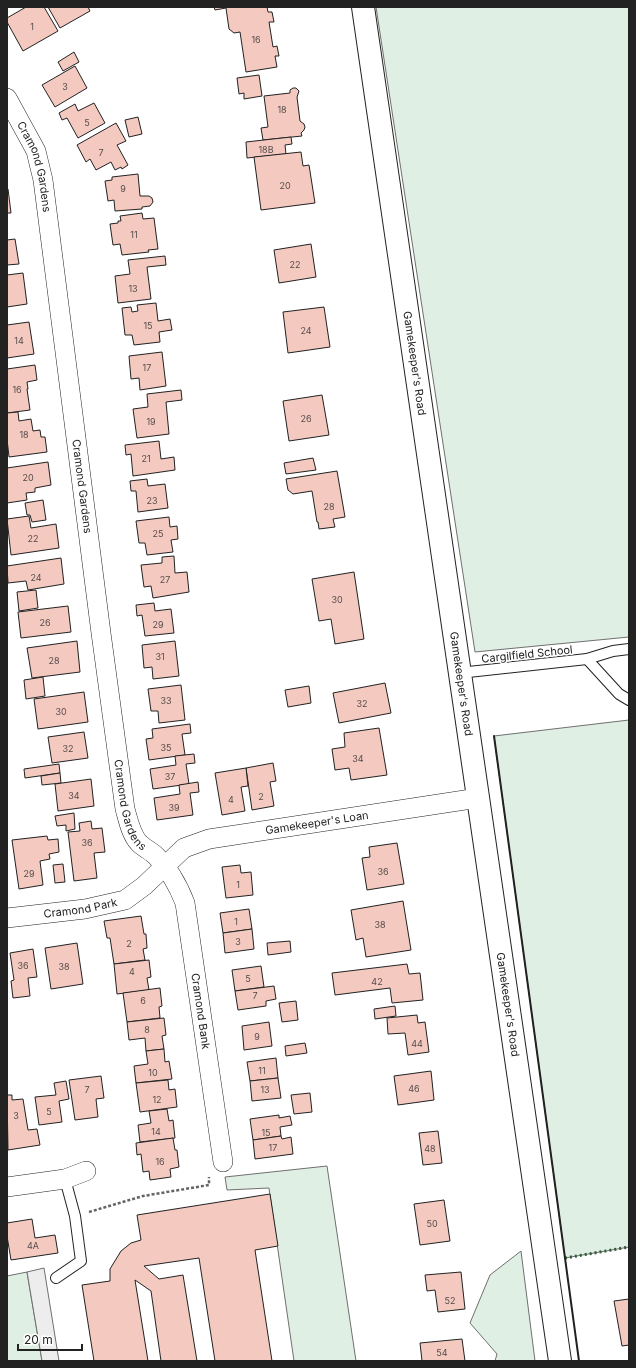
<svg xmlns="http://www.w3.org/2000/svg" width="636" height="1368" font-family="Inter,sans-serif">
<style>
.green{fill:#e0efe3;stroke:#6f6f6f}
.parking{fill:#ededed;stroke:#6f6f6f}
.building{fill:#f3c9c0;stroke:#222}
.lines{fill:none;stroke-linecap:round;stroke-linejoin:round}
.service-casing{stroke:#222;stroke-width:12}
.minor-casing{stroke:#222;stroke-width:20}
.tertiary-casing{stroke:#222;stroke-width:24}
.path{stroke:#646464;stroke-width:2.5;stroke-dasharray:3 2;stroke-linecap:butt}
.service{stroke:#fff;stroke-width:10}
.minor{stroke:#fff;stroke-width:19}
.tertiary{stroke:#fff;stroke-width:22}
.hedge{stroke:#2f5e38;stroke-width:3;stroke-dasharray:2 3;stroke-linecap:butt}
.wall{stroke:#222;stroke-width:2}
.labels{text-anchor:middle;dominant-baseline:central;stroke-width:3;stroke-linejoin:round;paint-order:stroke}
.number-label{font-size:9px;fill:#564c4a}
.street-label{font-size:11px;fill:#222;stroke:#fff}
</style>
<rect width="100%" height="100%" fill="#fff"/>
<!-- green -->
<g class="green">
<path d="M376,7H629V637L475,652Z"/>
<path d="M629,720V1247L565,1258L494,736Z"/>
<path d="M327,1166L356,1361H294L269,1188L227,1190L225,1177Z"/>
<path d="M521,1251L535,1361H495L497,1354L470,1323L490,1275Z"/>
<path d="M27,1272L42,1361H7V1276Z"/>
</g>
<!-- parking -->
<path class="parking" d="M44,1268L59,1361H42L27,1272Z"/>
<!-- building -->
<g class="building">
<path d="M26,7H44L58,31L23,51L7,22V18Z"/>
<path d="M48,7H88L90,11L60,28Z"/>
<path d="M214,7H267L268,12H272L274,22H269L273,47L277,46L279,56H275L277,67L246,72L240,32L234,33L229,29L226,8L215,10Z"/>
<path d="M74,52L79,62L63,71L58,62Z"/>
<path d="M75,66L87,88L55,107L42,85Z"/>
<path d="M259,75L262,96L244,99V93L239,94L237,78Z"/>
<path d="M293,88H296L299,91L297,97L300,121L304,124L305,127L304,130L301,133L302,136L263,140L261,128L268,127L264,96L290,93V90Z"/>
<path d="M94,103L105,123L78,138L67,118L62,120L59,113L75,104L78,111Z"/>
<path d="M138,117L142,134L129,137L125,120Z"/>
<path d="M116,123L126,141L117,145L128,165L122,169L121,167L115,170L111,162L96,170L90,159L86,162L77,145Z"/>
<path d="M291,137L292,144L285,145L286,154L247,158L246,142Z"/>
<path d="M301,152L303,166L309,165L315,203L261,210L254,157Z"/>
<path d="M138,174L140,196H149L152,198L153,202L150,206L142,207V209L115,211L114,200L108,201L105,181L112,180V177Z"/>
<path d="M7,189H8L11,213H7Z"/>
<path d="M142,213L143,219L154,218L158,249L148,250L149,252L122,255L120,244L113,245L110,224L118,223V221H121L120,216Z"/>
<path d="M15,239L19,264L7,265V240Z"/>
<path d="M311,244L316,277L279,283L274,250Z"/>
<path d="M165,256L166,265L147,267L151,299L118,303L115,276L130,274L128,260Z"/>
<path d="M23,273L27,304L7,307V275Z"/>
<path d="M156,303L158,321L170,319L172,330L159,332L160,342L134,345L132,335H125L122,308L131,307L132,312L138,311L137,305Z"/>
<path d="M324,307L330,347L288,353L283,312Z"/>
<path d="M29,322L34,354L7,358V325Z"/>
<path d="M162,352L166,386L140,390L139,378L131,379L129,356Z"/>
<path d="M35,365L37,380L27,382L28,389H27L30,410L7,413V369Z"/>
<path d="M181,390L182,400L166,402L169,434L137,438L133,409L148,407L147,394Z"/>
<path d="M322,395L329,435L289,441L283,401Z"/>
<path d="M18,412L19,421L31,419L33,431L40,430L41,437H45L47,452L9,457L7,439V413Z"/>
<path d="M159,441L161,459L174,457L175,470L133,476L131,454L126,455L125,445Z"/>
<path d="M313,458L316,470L286,474L284,463Z"/>
<path d="M48,462L51,485L35,488V492L26,493L27,500L7,503V468Z"/>
<path d="M337,471L345,517L333,519L335,527L319,529L318,522H317L312,491L293,494L288,490L286,479Z"/>
<path d="M147,479L148,486L165,484L168,508L138,512L136,491H131L130,481Z"/>
<path d="M43,500L46,520L32,522L30,515H27L25,503Z"/>
<path d="M29,516L31,528L56,524L59,548L11,555L7,519Z"/>
<path d="M169,517L170,527L177,526L178,539L171,540L173,552L147,555L145,543H139L136,521Z"/>
<path d="M174,556L175,573L187,572L189,592L153,598L151,586L144,587L141,565L162,563V557Z"/>
<path d="M61,558L64,584L28,590L26,581L8,583L7,566Z"/>
<path d="M354,572L364,639L335,644L331,619L319,621L312,579Z"/>
<path d="M36,590L38,608L19,611L17,592Z"/>
<path d="M154,603L155,611L171,609L174,633L145,636L142,615L137,616L136,605Z"/>
<path d="M68,606L71,632L21,638L18,612Z"/>
<path d="M77,641L80,672L32,678L27,648Z"/>
<path d="M175,641L179,676L153,679L152,667L144,668L142,645Z"/>
<path d="M43,677L45,696L26,699L24,680Z"/>
<path d="M385,683L391,713L339,723L333,693Z"/>
<path d="M181,685L185,720L159,723L158,711H151L148,689Z"/>
<path d="M309,686L311,703L288,707L285,690Z"/>
<path d="M84,692L88,722L38,729L34,699Z"/>
<path d="M190,724L191,733L182,734L185,755L149,760L146,739L153,738L152,729Z"/>
<path d="M379,728L387,775L351,780L349,768L335,770L332,749L345,747L344,733Z"/>
<path d="M84,732L88,758L52,763L48,737Z"/>
<path d="M194,754L195,763L186,764L189,784L153,789L150,769L176,765L175,756Z"/>
<path d="M273,763L276,781L270,782L274,806L252,810L246,768Z"/>
<path d="M59,764L60,773L25,778L24,769Z"/>
<path d="M246,768L248,786L241,787L245,811L222,815L215,773Z"/>
<path d="M60,773L61,783L42,785L41,776Z"/>
<path d="M91,779L94,806L58,811L55,784Z"/>
<path d="M198,782L199,792L190,793L193,815L157,820L154,798L180,794L179,785Z"/>
<path d="M74,813L75,829L66,831V825L57,826L55,816Z"/>
<path d="M91,821L92,829L102,828L105,852L94,853L97,878L74,881L68,832L80,831L79,823Z"/>
<path d="M47,836L48,840L58,839L59,852L49,854L50,859L40,861L43,885L19,889L12,840Z"/>
<path d="M397,843L404,884L367,890L362,858L370,857L369,847Z"/>
<path d="M63,864L65,882L55,883L53,865Z"/>
<path d="M240,865L241,873L251,872L253,895L226,898L222,867Z"/>
<path d="M403,901L411,950L366,957L363,938L356,940L351,910Z"/>
<path d="M249,909L252,929L223,933L220,913Z"/>
<path d="M141,916L144,934H146L147,948L143,949L145,960L114,964L110,938H107L104,921Z"/>
<path d="M252,929L254,949L225,953L223,933Z"/>
<path d="M290,941L291,952L268,955L267,943Z"/>
<path d="M77,943L83,984L51,989L45,948Z"/>
<path d="M33,949L37,977L28,978L30,996L13,998L11,981L14,980L10,953Z"/>
<path d="M149,960L151,977L147,978L149,990L117,994L114,964Z"/>
<path d="M407,964L409,974L420,973L423,1000L392,1003L390,988L335,995L332,973Z"/>
<path d="M261,966L264,987L235,991L232,970Z"/>
<path d="M274,986L276,999L266,1001V1006L238,1010L235,991Z"/>
<path d="M160,988L162,1006L159,1007L160,1018L127,1022L123,993Z"/>
<path d="M296,1001L298,1020L282,1022L279,1003Z"/>
<path d="M395,1006L396,1016L375,1019L374,1009Z"/>
<path d="M417,1015L418,1023L425,1022L429,1052L408,1055L405,1033L388,1034L387,1018Z"/>
<path d="M164,1018L166,1035L162,1036L164,1049L146,1051L145,1038L129,1040L127,1022Z"/>
<path d="M269,1022L272,1046L244,1050L242,1026Z"/>
<path d="M305,1043L307,1053L286,1056L285,1046Z"/>
<path d="M164,1049L165,1062L169,1061L172,1079L136,1083L134,1066L148,1064L146,1051Z"/>
<path d="M276,1058L278,1078L250,1081L247,1062Z"/>
<path d="M431,1071L434,1100L398,1105L394,1076Z"/>
<path d="M101,1076L104,1098L96,1099L98,1117L75,1120L69,1080Z"/>
<path d="M278,1078L281,1098L252,1101L250,1081Z"/>
<path d="M168,1080L169,1090L175,1089L177,1107L140,1112L136,1083Z"/>
<path d="M66,1081L69,1099L59,1101L62,1122L39,1125L35,1097L56,1095L54,1083Z"/>
<path d="M310,1093L312,1112L294,1114L291,1095Z"/>
<path d="M7,1095H12V1100L23,1099L28,1130L37,1129L40,1145L8,1150Z"/>
<path d="M167,1109L169,1121L173,1120L175,1138L140,1142L138,1125L151,1123L149,1111Z"/>
<path d="M279,1115V1118L290,1116L292,1125L280,1127L281,1136L253,1140L250,1119Z"/>
<path d="M438,1131L442,1163L423,1165L419,1133Z"/>
<path d="M281,1136L282,1139L291,1137L293,1154L255,1159L253,1140Z"/>
<path d="M173,1138L175,1150H177L179,1167L170,1169L171,1177L150,1180L149,1171L143,1172L141,1154L137,1155L136,1143Z"/>
<path d="M270,1194L278,1246L255,1250L272,1361H215L199,1258L144,1266L159,1279L183,1275L197,1361H161L151,1291L135,1280L148,1361H94L82,1285L110,1281V1269L121,1251L131,1243L141,1240L137,1215Z"/>
<path d="M444,1200L450,1241L420,1245L414,1204Z"/>
<path d="M32,1219L35,1238L55,1235L58,1253L11,1260L7,1236V1223Z"/>
<path d="M461,1272L465,1309L438,1312L435,1290L427,1291L425,1275Z"/>
<path d="M629,1299V1345L622,1346L614,1301Z"/>
<path d="M462,1339L465,1361H422L420,1343Z"/>
</g>
<g class="lines">
<!-- service casing -->
<g class="service-casing">
<g id="service">
<path d="M587,659L619,694L629,700"/>
<path d="M459,673L587,659L613,651L629,649"/>
<path d="M56,1278L81,1261L75,1216L65,1179"/>
</g>
</g>
<!-- minor casing -->
<g class="minor-casing">
<g id="minor">
<path id="s1" d="M7,98L36,151L43,180L101,633L125,809C128,819 131,835 139,843C144,848 151,851 156,856C170,870 178,885 185,903L223,1162"/>
<path id="s2" d="M7,918L85,909L125,900L144,886L184,848L209,839L478,798"/>
<path d="M7,1187L65,1179L86,1171"/>
</g>
</g>
<!-- tertiary casing -->
<g class="tertiary-casing">
<g id="tertiary">
<path id="s3" d="M363,7L560,1361"/>
</g>
</g>
<!-- path -->
<path class="path" d="M89,1212L143,1196L209,1185V1177"/>
<!-- service -->
<use href="#service" class="service"/>
<!-- minor -->
<use href="#minor" class="minor"/>
<!-- tertiary -->
<use href="#tertiary" class="tertiary"/>
<!-- hedge -->
<path class="hedge" d="M565,1258L629,1247"/>
<!-- wall -->
<path class="wall" d="M494,736L579,1361"/>
</g>
<g class="labels">
<!-- number labels -->
<g class="number-label">
<text x="32" y="26">1</text>
<text x="256" y="39">16</text>
<text x="65" y="86">3</text>
<text x="282" y="109">18</text>
<text x="87" y="122">5</text>
<text x="266" y="149">18B</text>
<text x="101" y="152">7</text>
<text x="285" y="185">20</text>
<text x="123" y="188">9</text>
<text x="134" y="234">11</text>
<text x="295" y="264">22</text>
<text x="133" y="288">13</text>
<text x="148" y="325">15</text>
<text x="306" y="330">24</text>
<text x="19" y="340">14</text>
<text x="147" y="367">17</text>
<text x="17" y="389">16</text>
<text x="306" y="418">26</text>
<text x="151" y="421">19</text>
<text x="24" y="434">18</text>
<text x="146" y="458">21</text>
<text x="28" y="477">20</text>
<text x="152" y="500">23</text>
<text x="329" y="506">28</text>
<text x="158" y="533">25</text>
<text x="33" y="538">22</text>
<text x="36" y="577">24</text>
<text x="165" y="579">27</text>
<text x="337" y="599">30</text>
<text x="45" y="622">26</text>
<text x="158" y="624">29</text>
<text x="160" y="656">31</text>
<text x="54" y="660">28</text>
<text x="166" y="700">33</text>
<text x="362" y="703">32</text>
<text x="61" y="711">30</text>
<text x="166" y="747">35</text>
<text x="68" y="748">32</text>
<text x="358" y="758">34</text>
<text x="170" y="776">37</text>
<text x="74" y="795">34</text>
<text x="261" y="796">2</text>
<text x="231" y="799">4</text>
<text x="174" y="807">39</text>
<text x="87" y="842">36</text>
<text x="383" y="871">36</text>
<text x="29" y="873">29</text>
<text x="238" y="884">1</text>
<text x="236" y="921">1</text>
<text x="380" y="924">38</text>
<text x="238" y="941">3</text>
<text x="129" y="943">2</text>
<text x="23" y="965">36</text>
<text x="64" y="966">38</text>
<text x="132" y="971">4</text>
<text x="248" y="978">5</text>
<text x="377" y="981">42</text>
<text x="255" y="995">7</text>
<text x="143" y="1000">6</text>
<text x="147" y="1029">8</text>
<text x="257" y="1036">9</text>
<text x="417" y="1043">44</text>
<text x="262" y="1070">11</text>
<text x="153" y="1072">10</text>
<text x="414" y="1088">46</text>
<text x="87" y="1089">7</text>
<text x="265" y="1089">13</text>
<text x="157" y="1099">12</text>
<text x="49" y="1111">5</text>
<text x="16" y="1115">3</text>
<text x="156" y="1131">14</text>
<text x="266" y="1132">15</text>
<text x="273" y="1147">17</text>
<text x="430" y="1148">48</text>
<text x="160" y="1161">16</text>
<text x="432" y="1223">50</text>
<text x="33" y="1245">4A</text>
<text x="450" y="1300">52</text>
<text x="442" y="1352">54</text>
</g>
<!-- street labels -->
<g class="street-label">
<text stroke="none"><textPath href="#s1" startOffset="75">Cramond Gardens</textPath></text>
<text stroke="none"><textPath href="#s3" startOffset="360">Gamekeeper's Road</textPath></text>
<text stroke="none"><textPath href="#s1" startOffset="399">Cramond Gardens</textPath></text>
<text transform="translate(527 654) rotate(-6)">Cargilfield School</text>
<text stroke="none"><textPath href="#s3" startOffset="684">Gamekeeper's Road</textPath></text>
<text stroke="none"><textPath href="#s1" startOffset="722">Cramond Gardens</textPath></text>
<text stroke="none"><textPath href="#s2" startOffset="334">Gamekeeper's Loan</textPath></text>
<text stroke="none"><textPath href="#s2" startOffset="74">Cramond Park</textPath></text>
<text stroke="none"><textPath href="#s3" startOffset="1008">Gamekeeper's Road</textPath></text>
<text stroke="none"><textPath href="#s1" startOffset="948">Cramond Bank</textPath></text>
</g>
</g>
<!-- border -->
<rect width="636" height="1368" fill="none" stroke="#222222" stroke-width="16"/>
<!-- scale -->
<path d="M18 1344v6h64v-6" fill="none" stroke="#222222" stroke-width="2"/>
<text x="24" y="1344" font-size="12" fill="#222222" stroke="#ffffff" stroke-width="3" paint-order="stroke">20 m</text>
</svg>
